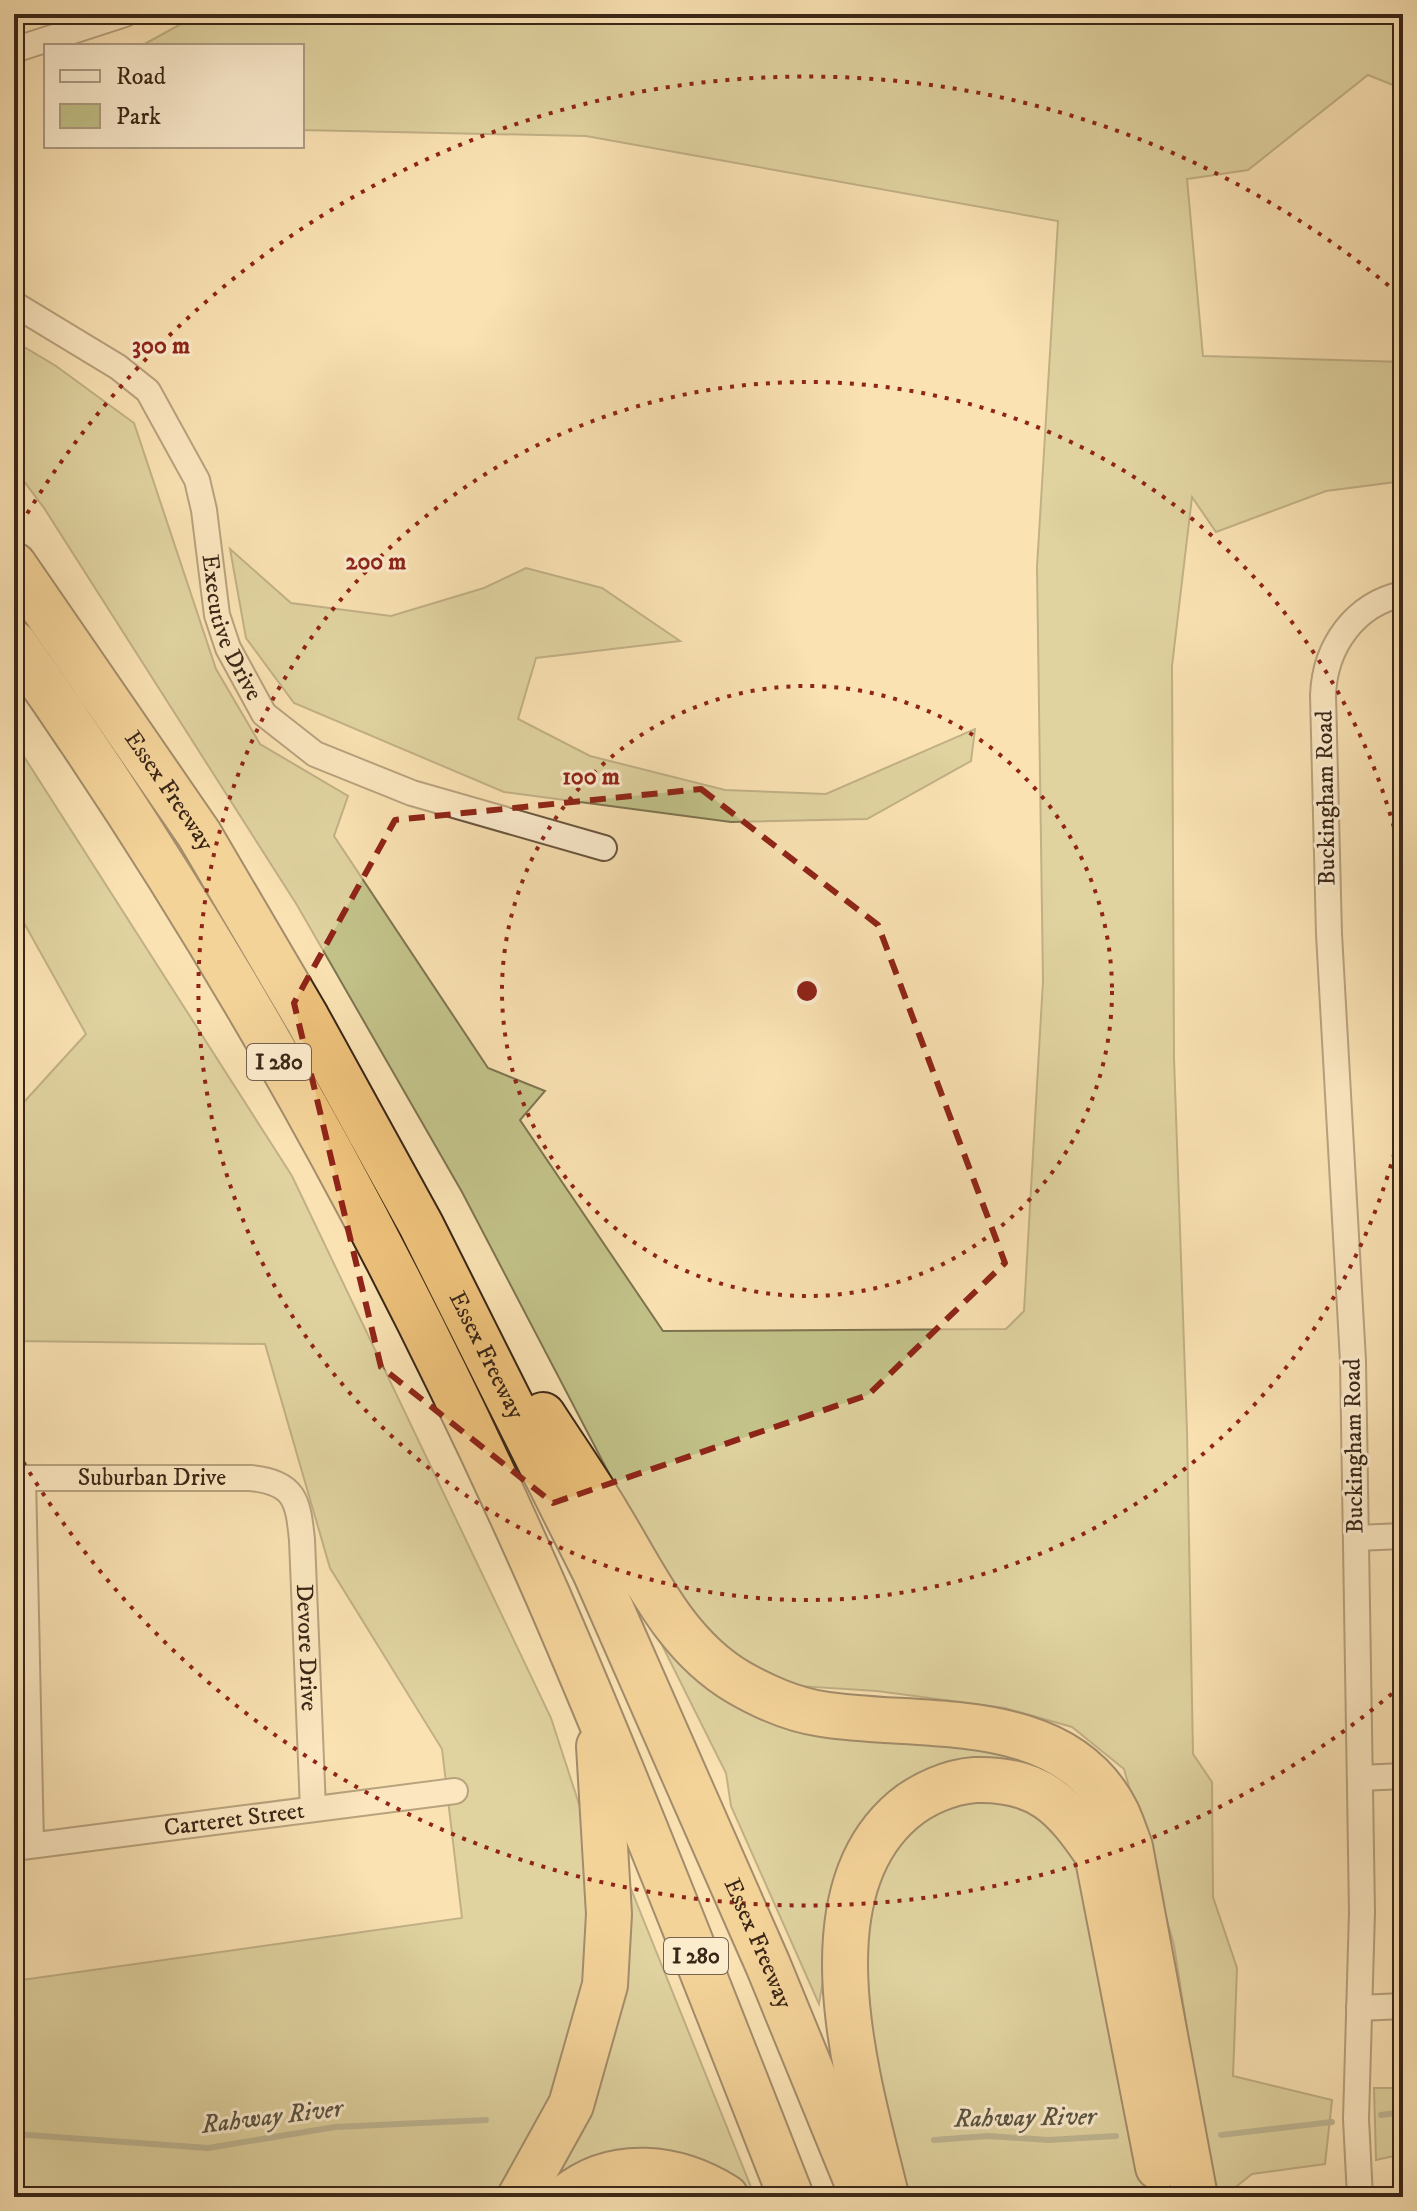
<svg xmlns="http://www.w3.org/2000/svg" width="1417" height="2211" font-family="'IM FELL DW Pica',serif">
<style>
.green{fill:#c2c289;stroke:#7e7450;stroke-width:2}
.lines{fill:none;stroke-linecap:round;stroke-linejoin:round}
.stream{stroke:#77826e;stroke-width:6}
.street-casing{stroke:#6a553e;stroke-width:28}
.highway-casing{stroke:#3a2617;stroke-width:48}
.street{stroke:#fcecce;stroke-width:24}
.highway{stroke:#edc17a;stroke-width:44}
.marked{fill:none;stroke:#8f2418;stroke-width:6;stroke-dasharray:16 10;stroke-linejoin:round}
.ring{fill:none;stroke:#8f2418;stroke-width:4;stroke-dasharray:4 8}
.labels{text-anchor:middle;dominant-baseline:central;stroke-width:6;stroke-linejoin:round;paint-order:stroke}
.shield{fill:#fcecce;stroke:#74614e;stroke-width:2}
.shield-label{font-size:22px;font-weight:bold;fill:#3a2617}
.street-label{font-size:24px;fill:#3a2617;stroke:#fcecce}
.water-label{font-size:26px;font-style:italic;fill:#585442;stroke:#fcecce}
.centre{fill:#8f2418;stroke:#fcecce;stroke-width:4}
.ring-label{font-size:24px;text-anchor:middle;font-weight:bold;fill:#8f2418;stroke:#fcecce;stroke-width:6;stroke-linejoin:round;paint-order:stroke}
</style>
<rect width="100%" height="100%" fill="#fae2b3"/>
<filter id="stains"><feTurbulence type="fractalNoise" baseFrequency=".0025" numOctaves="4"/><feColorMatrix values="0 0 0 0 .2 0 0 0 0 .09 0 0 0 0 .02 0 0 0 .5 -.17"/></filter>
<radialGradient id="worn" r=".72"><stop offset=".6" stop-color="#630" stop-opacity="0"/><stop offset="1" stop-color="#630" stop-opacity=".3"/></radialGradient>
<!-- green -->
<g class="green">
<path d="M199,14H1403V89L1368,75L1248,170L1187,179L1203,356L1403,362V481L1326,491L1216,532L1192,497L1172,666L1174,1058L1187,1431L1193,1754L1212,1782L1213,1897L1237,1968L1233,2076L1332,2100L1325,2164L1252,2174L1223,2197H1213L1174,1945L1124,1769L1072,1727L1005,1708L877,1691L798,1686L738,1660L682,1600L626,1506L462,1192L297,905L44,508L14,468V341L56,366L134,423L216,669L260,744L348,796L334,836L488,1068L545,1091L520,1120L663,1331L1006,1329L1024,1311L1043,981L1037,567L1058,221L586,136L302,130V46H141Z"/>
<path d="M230,549L291,603L391,616L484,588L526,568L602,588L680,641L536,658L518,719L590,756L725,790L826,794L975,729L971,761L867,819L731,822L504,792L294,703L246,638Z"/>
<path d="M14,741L292,1176L551,1718L592,1844L599,1954L574,2061L506,2197H14V1981L462,1918L442,1749L330,1568L265,1344L14,1341V1113L86,1034L14,905Z"/>
<path d="M650,1621L752,1710L1013,1750L1060,1771L1058,1795L999,1769L841,1873L819,2004L731,1806L726,1773Z"/>
<path d="M1002,1795L1068,1835L1091,1885L1117,2011L1150,2197H937L935,2188L904,2193L858,2043L856,1921L902,1822L953,1797Z"/>
<path d="M629,1884L755,2197H745L706,2168L539,2197Z"/>
<path d="M1374,2088H1403V2154L1376,2160Z"/>
</g>
<g class="lines">
<!-- stream -->
<g class="stream">
<path d="M1381,2115L1403,2112"/>
<path d="M14,2134L208,2148L335,2127L486,2120"/>
<path d="M1221,2135L1332,2122"/>
<path d="M934,2140L988,2136L1048,2140L1116,2136"/>
</g>
<!-- street casing -->
<g class="street-casing">
<g id="street">
<path d="M14,50L125,14"/>
<path id="s1" d="M14,304L118,367L148,391L197,480L204,510L217,615L228,648L264,714L315,754L412,793L604,848"/>
<path id="s2" d="M14,1478H251C295,1483 298,1500 302,1540L313,1809"/>
<path d="M23,1478L31,1845"/>
<path d="M1356,1538L1403,1536"/>
<path d="M1360,1778L1403,1776"/>
<path id="s3" d="M14,1848L455,1791"/>
<path d="M1359,2008L1403,2006"/>
<path d="M1360,2197L1356,2119L1362,1912L1353,1361L1329,934L1323,695C1325,646 1355,604 1403,594"/>
</g>
</g>
<!-- highway casing -->
<g class="highway-casing">
<g id="highway">
<path id="s4" d="M14,565L199,834L307,1018L421,1225L595,1572L768,1965L863,2197"/>
<path d="M14,643C224,940 402,1263 548,1596C634,1795 712,1996 791,2197"/>
<path d="M543,1415C565,1449 588,1482 609,1517C645,1576 675,1645 738,1682C762,1696 794,1710 822,1714C921,1730 1063,1705 1117,1813C1122,1824 1126,1836 1130,1847L1195,2197"/>
<path d="M885,2191C858,2082 802,1896 903,1810C922,1794 949,1782 975,1780C1039,1778 1064,1805 1097,1854L1158,2167"/>
<path d="M520,2197L571,2105L605,1985L609,1914L599,1746"/>
<path d="M566,2197C614,2158 677,2166 726,2197"/>
</g>
</g>
<!-- street -->
<use href="#street" class="street"/>
<!-- highway -->
<use href="#highway" class="highway"/>
</g>
<!-- marked area -->
<path d="M0 0H1417V2211H0ZM701,789L878,925L1005,1263L868,1395L553,1503L381,1367L294,1003L395,820Z" fill="#fae2b3" fill-opacity=".55" fill-rule="evenodd"/>
<path class="marked" d="M701,789L878,925L1005,1263L868,1395L553,1503L381,1367L294,1003L395,820Z"/>
<!-- distance rings -->
<g class="ring">
<circle cx="807" cy="991" r="305"/>
<path d="M1403 1118A609 609 0 1 1 1403 864"/>
<path d="M1401 1686A914 914 0 0 1 15 1448M15 534A914 914 0 0 1 1401 296"/>
</g>
<g class="labels">
<!-- shield labels -->
<g class="shield">
<rect x="247" y="1044" width="64" height="36" rx="6"/>
<rect x="664" y="1938" width="64" height="36" rx="6"/>
</g>
<g class="shield-label">
<text x="279" y="1062">I 280</text>
<text x="696" y="1956">I 280</text>
</g>
<!-- street labels -->
<g class="street-label">
<text stroke="none"><textPath href="#s1" startOffset="414">Executive Drive</textPath></text>
<text stroke="none"><textPath href="#s4" startOffset="274">Essex Freeway</textPath></text>
<text transform="translate(1326 798) rotate(-91)">Buckingham Road</text>
<text stroke="none"><textPath href="#s4" startOffset="922">Essex Freeway</textPath></text>
<text transform="translate(1354 1446) rotate(-91)">Buckingham Road</text>
<text stroke="none"><textPath href="#s2" startOffset="138">Suburban Drive</textPath></text>
<text stroke="none"><textPath href="#s2" startOffset="436">Devore Drive</textPath></text>
<text stroke="none"><textPath href="#s3" startOffset="222">Carteret Street</textPath></text>
<text stroke="none"><textPath href="#s4" startOffset="1570">Essex Freeway</textPath></text>
</g>
<!-- water labels -->
<g class="water-label">
<text transform="translate(272 2117) rotate(-7)">Rahway River</text>
<text transform="translate(1025 2118) rotate(-1)">Rahway River</text>
</g>
</g>
<circle cx="807" cy="991" r="12" class="centre"/>
<g class="ring-label">
<text x="161" y="353">300 m</text>
<text x="376" y="569">200 m</text>
<text x="591" y="784">100 m</text>
</g>
<!-- margin -->
<rect width="1417" height="2211" fill="none" stroke="#fae2b3" stroke-width="48"/>
<rect x="16" y="16" width="1385" height="2179" fill="none" stroke="#3a2617" stroke-width="4"/>
<rect x="24" y="24" width="1369" height="2163" fill="none" stroke="#3a2617" stroke-width="2"/>
<!-- legend -->
<rect x="44" y="44" width="260" height="104" fill="#fcecce" stroke="#ae9d85" stroke-width="2"/>
<rect x="60" y="70" width="40" height="12" fill="#fcecce" stroke="#ae9d85" stroke-width="2"/>
<text x="116" y="84" font-size="24" fill="#3a2617">Road</text>
<rect x="60" y="104" width="40" height="24" fill="#c2c289" stroke="#ae9d85" stroke-width="2"/>
<text x="116" y="124" font-size="24" fill="#3a2617">Park</text>
<rect width="100%" height="100%" filter="url(#stains)"/>
<rect width="100%" height="100%" fill="url(#worn)"/>
</svg>
